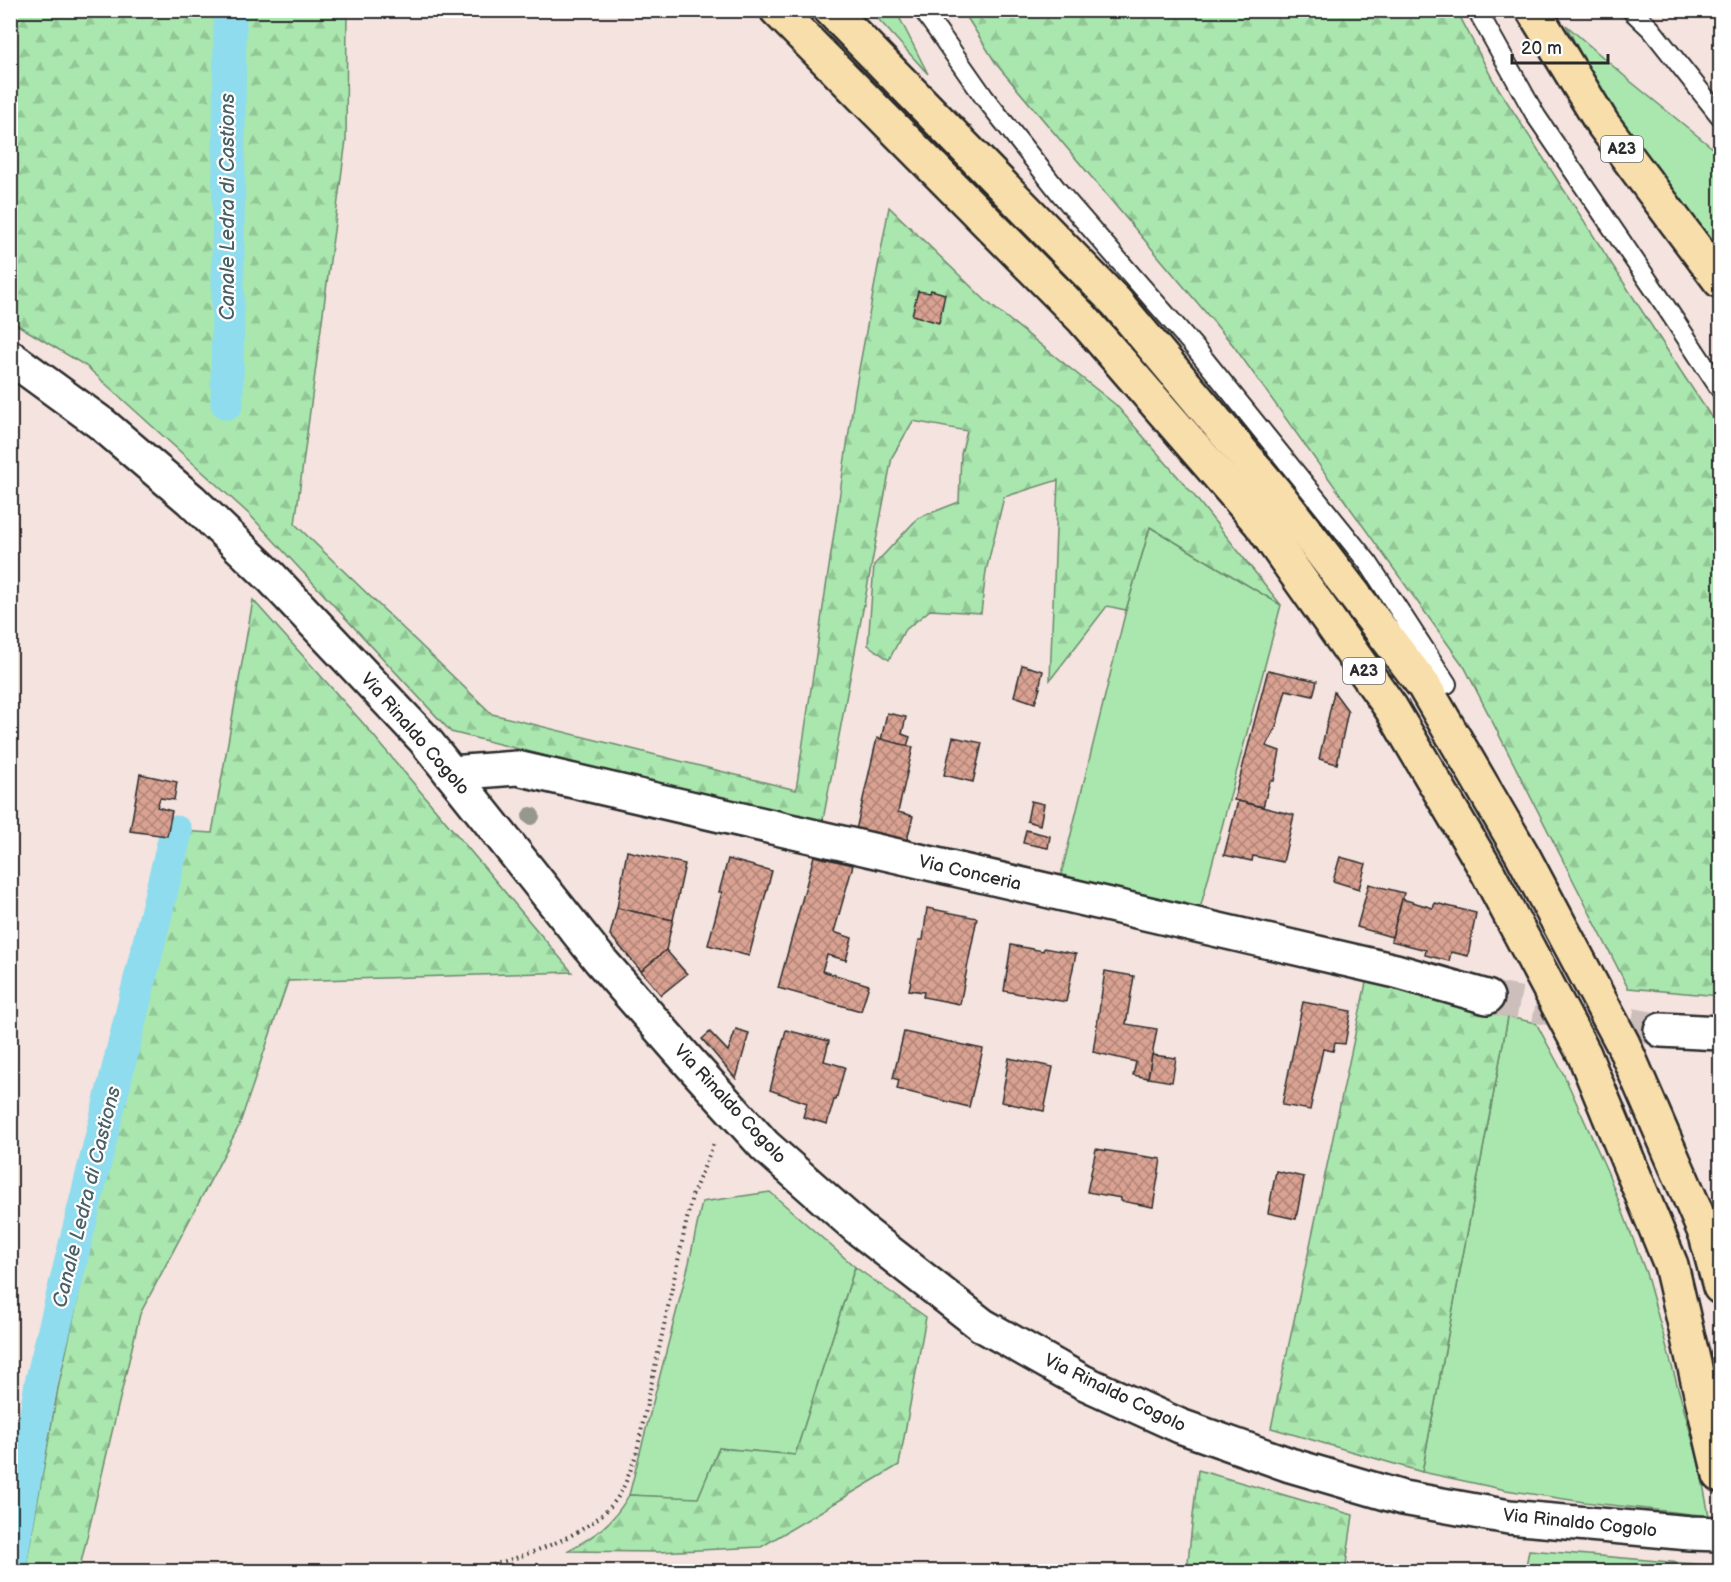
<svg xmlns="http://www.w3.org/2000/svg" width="1731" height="1582" font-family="'Balsamiq Sans',sans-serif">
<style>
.green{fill:#a9e7ae;stroke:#6a896c;stroke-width:1.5}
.forest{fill:url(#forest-firs);stroke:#6a896c;stroke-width:1.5}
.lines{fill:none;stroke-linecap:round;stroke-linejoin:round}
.canal{stroke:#8fdcef;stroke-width:33}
.building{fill:url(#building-cross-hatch);stroke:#2b2b2b;stroke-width:1.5}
.minor-tunnel{stroke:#ccbeba;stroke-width:33;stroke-dasharray:33 16;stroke-linecap:butt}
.service-casing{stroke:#2b2b2b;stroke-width:22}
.minor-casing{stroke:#2b2b2b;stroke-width:38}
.motorway-casing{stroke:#2b2b2b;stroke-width:38}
.path{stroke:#2b2b2b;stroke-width:4;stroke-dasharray:1.5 4.5;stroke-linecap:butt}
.service{stroke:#fff;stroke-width:18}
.minor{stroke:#fff;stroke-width:33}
.motorway{stroke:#f8deab;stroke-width:33}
.tree{fill:#96988e}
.labels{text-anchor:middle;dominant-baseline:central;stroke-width:4.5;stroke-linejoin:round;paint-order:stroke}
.shield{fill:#fff;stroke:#6b6b6b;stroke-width:1.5}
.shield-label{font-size:16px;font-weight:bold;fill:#2b2b2b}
.street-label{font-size:18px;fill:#2b2b2b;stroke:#fff}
.water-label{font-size:20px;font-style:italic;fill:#496066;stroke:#fff}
</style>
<defs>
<pattern id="forest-firs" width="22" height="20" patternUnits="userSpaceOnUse" patternTransform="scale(1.5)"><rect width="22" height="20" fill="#a9e7ae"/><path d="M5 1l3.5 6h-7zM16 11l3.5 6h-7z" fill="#92c696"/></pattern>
<pattern id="building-cross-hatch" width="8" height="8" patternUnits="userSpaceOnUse" patternTransform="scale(1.5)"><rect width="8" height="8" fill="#d9a292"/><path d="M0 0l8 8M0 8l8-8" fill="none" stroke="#b08477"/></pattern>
</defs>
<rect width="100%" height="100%" fill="#f4e3de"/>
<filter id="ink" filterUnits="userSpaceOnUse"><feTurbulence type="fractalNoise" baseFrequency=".0167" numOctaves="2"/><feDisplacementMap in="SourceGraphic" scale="12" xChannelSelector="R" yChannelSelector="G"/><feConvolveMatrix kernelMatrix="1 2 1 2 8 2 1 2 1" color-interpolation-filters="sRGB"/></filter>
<g filter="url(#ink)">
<!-- green -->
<g class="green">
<path d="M871,11H896L928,74Z"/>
<path d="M1566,25L1630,81L1720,154V261L1603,96Z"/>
<path d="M1150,527L1281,605L1200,909L1060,879L1126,610Z"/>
<path d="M1508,1017L1536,1023L1564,1075L1608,1173L1646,1273L1699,1463L1709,1516L1584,1502L1506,1490L1422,1472Z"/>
<path d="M770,1192L855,1267L795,1455L719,1448L698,1499L629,1495L689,1263L702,1202Z"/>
<path d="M1529,1550L1717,1566V1571H1525Z"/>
</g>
<!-- forest -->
<g class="forest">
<path d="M11,11H347L346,140L295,524L492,714L796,790L855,391L889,207L987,302L1116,405L1192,493L1281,605L1150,527L1126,610L1107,606L1050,680L1058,480L1004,497L986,571L981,613L930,610L904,631L889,660L868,645L874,565L918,518L959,502L961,454L967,431L913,421L892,457L822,825L451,732L250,515L86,366L11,321Z"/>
<path d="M963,11H1457L1493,80L1682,373L1720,430V996L1628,988L1465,668L1233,345L997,65Z"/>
<path d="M253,600L362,722L572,972L288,981L239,1126L140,1314L79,1571H25L58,1388L181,831L212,833Z"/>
<path d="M1367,978L1508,1017L1422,1472L1271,1428Z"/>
<path d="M855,1267L926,1317L899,1465L761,1547L658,1552L567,1551C596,1536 613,1523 629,1495L698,1498L719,1448L795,1455Z"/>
<path d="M1198,1470L1353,1515L1345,1571H1187Z"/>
</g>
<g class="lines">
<!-- canal -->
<g class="canal">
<path d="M227,403L230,10"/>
<path d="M10,1565L41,1383L176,832"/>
</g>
</g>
<!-- building -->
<g class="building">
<path d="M931,290L945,294L939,323L912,315L918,291L930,293Z"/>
<path d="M1022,665L1043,671L1039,688H1040L1035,703L1014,696Z"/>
<path d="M1268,670L1317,681L1313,696L1286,690L1276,727L1266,746L1280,751L1274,781H1270L1263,807L1234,800Z"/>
<path d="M1334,692L1348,711L1337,764L1319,759Z"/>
<path d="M887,713L906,717L902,734L910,737L907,746L881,740Z"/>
<path d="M953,737L982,743L973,782L944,775Z"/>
<path d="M877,738L913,747L898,812L913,816L906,844L856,830Z"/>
<path d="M140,774L177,782L174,800L160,798L157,807L172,811L167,836L130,831Z"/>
<path d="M1031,801L1044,804L1040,825L1027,821Z"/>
<path d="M1238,801L1294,815L1283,862L1253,856L1252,861L1224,855Z"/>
<path d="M1026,830L1050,836L1048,848L1023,843Z"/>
<path d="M627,851L685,864L673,920L617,908Z"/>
<path d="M814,856L853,865L834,932L852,938L846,960L827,955L822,971L869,985L861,1011L778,988Z"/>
<path d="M1340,857L1366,864L1359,889L1333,881Z"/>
<path d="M728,859L772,871L749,956L708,945L722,892H719Z"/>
<path d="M1369,884L1404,893L1392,937L1357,927Z"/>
<path d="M1402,899L1433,908L1435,903L1476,913L1468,956L1451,952L1449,961L1425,955L1426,950L1391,941Z"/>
<path d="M617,908L673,920L666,950L641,971L610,935Z"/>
<path d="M927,908L977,918L960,1004L923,997L924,992L909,990L919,940H923Z"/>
<path d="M1011,945L1043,951L1044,948L1076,954L1066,1002L1004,991Z"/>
<path d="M666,950L687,974L661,995L641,971Z"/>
<path d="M1105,971L1134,976L1126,1024L1157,1029L1148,1078L1133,1075L1136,1062L1093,1052Z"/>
<path d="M1303,1002L1351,1011L1345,1044L1335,1043L1333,1051L1323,1049L1310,1110L1282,1105Z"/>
<path d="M736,1029L749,1033L736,1079L702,1039L710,1032L728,1051Z"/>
<path d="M786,1030L829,1041L824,1061L845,1067L836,1100H834L827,1124L803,1117L807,1103L770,1090Z"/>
<path d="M904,1032L983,1049L969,1107L897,1089L899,1080L893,1078Z"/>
<path d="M1152,1055L1176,1058L1172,1082L1148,1078Z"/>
<path d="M1009,1058L1053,1067L1044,1111L1001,1102Z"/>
<path d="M1096,1149L1161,1159L1153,1207L1121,1201V1198L1087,1192Z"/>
<path d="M1276,1171L1304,1177L1296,1219L1268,1213Z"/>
</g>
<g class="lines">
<!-- minor-tunnel -->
<path class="minor-tunnel" d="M1487,997L1661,1030"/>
<!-- service casing -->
<g class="service-casing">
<g id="service">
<path d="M923,10L984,97L1059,192L1196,349L1369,564L1447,684"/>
<path d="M1477,10L1536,116L1660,298L1720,389"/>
<path d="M1631,10L1651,29L1720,116"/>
</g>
</g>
<!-- minor casing -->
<g class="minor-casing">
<g id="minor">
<path d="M10,357L102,424L191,500L271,577L424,739L600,960L690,1063L765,1146L858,1228L982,1325L1083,1382L1180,1426L1290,1465L1403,1498L1509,1517L1690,1533L1720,1534"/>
<path d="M451,773L517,768L1396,971L1487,997"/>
<path d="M1661,1030L1720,1033"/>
</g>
</g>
<!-- motorway casing -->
<g class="motorway-casing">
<g id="motorway">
<path d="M777,10L1083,319L1260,523L1391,708L1487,871L1584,1054L1671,1265L1720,1475"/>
<path d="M831,10L1116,302L1280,498L1424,686L1522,854L1623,1044L1706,1235L1720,1287"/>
<path d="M1533,10L1602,123L1720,281"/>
</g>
</g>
<!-- path -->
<path class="path" d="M470,1572C515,1558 585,1540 615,1501C625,1488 630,1471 636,1455L692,1196L715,1141"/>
<!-- service -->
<use href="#service" class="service"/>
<!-- minor -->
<use href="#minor" class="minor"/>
<!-- motorway -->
<use href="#motorway" class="motorway"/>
</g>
<!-- trees -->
<circle class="tree" cx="531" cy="816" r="9"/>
</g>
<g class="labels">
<!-- shield labels -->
<g class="shield">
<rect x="1601" y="136" width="42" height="26" rx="4.5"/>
<rect x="1343" y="658" width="42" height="26" rx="4.5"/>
</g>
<g class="shield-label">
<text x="1622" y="149">A23</text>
<text x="1364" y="671">A23</text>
</g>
<!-- street labels -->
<g class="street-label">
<text transform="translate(415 734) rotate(49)">Via Rinaldo Cogolo</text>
<text transform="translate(970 873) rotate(13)">Via Conceria</text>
<text transform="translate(730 1104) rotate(47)">Via Rinaldo Cogolo</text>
<text transform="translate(1115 1393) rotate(26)">Via Rinaldo Cogolo</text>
<text transform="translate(1580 1523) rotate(6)">Via Rinaldo Cogolo</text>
</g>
<!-- water labels -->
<g class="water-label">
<text transform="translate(228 207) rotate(-90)">Canale Ledra di Castions</text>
<text transform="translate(87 1197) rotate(-76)">Canale Ledra di Castions</text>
</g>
</g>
<!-- margin -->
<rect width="1731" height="1582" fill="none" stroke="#fff" stroke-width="36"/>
<rect x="18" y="18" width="1695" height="1546" fill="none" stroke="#2b2b2b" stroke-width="2" filter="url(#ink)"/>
<!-- scale -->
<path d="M1512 54v9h96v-9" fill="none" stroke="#2b2b2b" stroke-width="3"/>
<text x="1521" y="54" font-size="18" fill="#2b2b2b" stroke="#ffffff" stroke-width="4.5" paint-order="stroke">20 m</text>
</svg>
